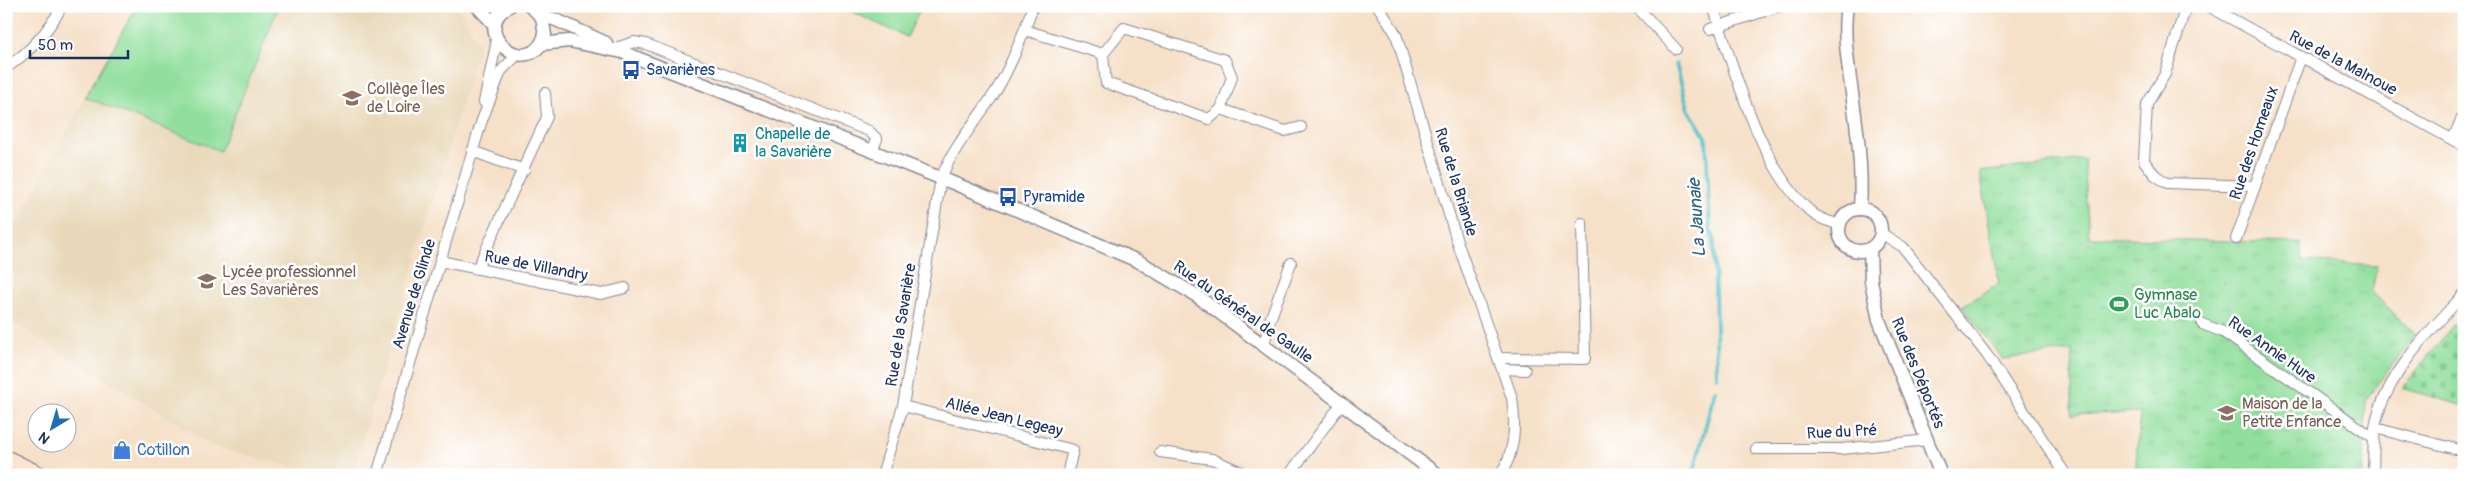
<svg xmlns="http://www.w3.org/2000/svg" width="2470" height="481" font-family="Pangolin,sans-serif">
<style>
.built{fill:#e9d9ba}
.grass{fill:url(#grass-tufts);stroke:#56877e}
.cemetery{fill:url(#cemetery-stones);stroke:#56877e}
.garden{fill:#92df9d;stroke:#56877e}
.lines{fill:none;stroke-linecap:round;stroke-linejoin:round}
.stream{stroke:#52c0c7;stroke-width:4}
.minor-casing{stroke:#888893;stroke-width:12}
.tertiary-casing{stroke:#888893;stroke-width:15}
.secondary-casing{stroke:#888893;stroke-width:18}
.minor{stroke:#fff;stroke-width:10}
.tertiary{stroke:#fff;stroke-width:12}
.secondary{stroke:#fde4d1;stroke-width:15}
.labels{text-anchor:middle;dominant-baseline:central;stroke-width:5;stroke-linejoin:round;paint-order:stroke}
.street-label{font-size:16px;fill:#1b2f5e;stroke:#fff}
.transit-label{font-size:16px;fill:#164399;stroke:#fff;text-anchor:start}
.education-label{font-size:16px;fill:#785e54;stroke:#fff;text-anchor:start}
.culture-label{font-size:16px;fill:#0d838f;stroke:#fff;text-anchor:start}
.leisure-label{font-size:16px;fill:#27864d;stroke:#fff;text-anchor:start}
.shop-label{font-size:16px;fill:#366cbe;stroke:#fff;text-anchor:start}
.water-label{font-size:18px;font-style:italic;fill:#2e6283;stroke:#fff}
</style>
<defs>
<pattern id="grass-tufts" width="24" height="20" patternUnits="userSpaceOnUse" patternTransform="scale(1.25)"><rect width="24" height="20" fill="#92df9d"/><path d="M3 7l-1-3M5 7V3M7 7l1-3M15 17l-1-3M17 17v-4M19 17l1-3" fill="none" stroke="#7dc08a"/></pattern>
<pattern id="cemetery-stones" width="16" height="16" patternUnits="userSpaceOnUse" patternTransform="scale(1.25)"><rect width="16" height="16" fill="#92df9d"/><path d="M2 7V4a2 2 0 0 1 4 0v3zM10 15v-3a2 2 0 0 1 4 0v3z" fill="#7dc08a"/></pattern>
</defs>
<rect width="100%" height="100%" fill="#fff"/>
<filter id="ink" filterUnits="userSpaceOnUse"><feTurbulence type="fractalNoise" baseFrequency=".02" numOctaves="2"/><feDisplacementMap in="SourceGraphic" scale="10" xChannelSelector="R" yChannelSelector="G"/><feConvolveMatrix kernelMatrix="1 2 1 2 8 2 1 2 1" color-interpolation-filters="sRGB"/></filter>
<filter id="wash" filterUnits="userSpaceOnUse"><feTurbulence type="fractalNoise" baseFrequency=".0096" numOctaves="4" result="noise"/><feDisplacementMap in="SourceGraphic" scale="20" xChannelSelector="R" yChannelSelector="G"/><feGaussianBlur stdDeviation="1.12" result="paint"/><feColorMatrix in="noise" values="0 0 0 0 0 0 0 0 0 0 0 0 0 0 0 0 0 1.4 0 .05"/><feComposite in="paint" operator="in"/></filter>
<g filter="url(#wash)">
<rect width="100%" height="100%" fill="#f6e0c8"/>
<!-- built -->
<path class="built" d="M279,6H453L459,9L479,44L352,475H320L213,446L6,318V244L85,97L220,151Z"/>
<!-- grass -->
<path class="grass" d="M2084,159L2089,237L2301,243L2303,261L2377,266L2372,292L2416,335L2366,399L2363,475H2135L2140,412L2072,415V350L2003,359L1962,306L1999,284L1980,172Z"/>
<!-- cemetery -->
<path class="cemetery" d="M2464,312V406L2402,388Z"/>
<!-- garden -->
<g class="garden">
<path d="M137,6H279L220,151L85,97Z"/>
<path d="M852,6H922L907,37L850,11Z"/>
</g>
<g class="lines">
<!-- stream -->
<g class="stream">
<path d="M1676,64L1688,109L1706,137L1710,231L1714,238L1717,377"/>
<path d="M1693,475L1715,390"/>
</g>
</g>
</g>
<g filter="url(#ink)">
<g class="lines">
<!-- minor casing -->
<g class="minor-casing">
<g id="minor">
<path d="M1378,6L1396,34L1456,238L1512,398C1516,424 1516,452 1500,475"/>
<path d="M1636,6L1676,49"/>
<path d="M1713,6C1734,69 1760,169 1811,212C1818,219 1830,221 1839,225"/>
<path d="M2186,6L2165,74L2147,104L2144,161L2155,175L2167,183L2255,186"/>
<path d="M2208,6L2464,146"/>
<path d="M1124,28L1225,60L1232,77L1221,109L1209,119L1106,83L1103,54Z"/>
<path d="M1710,29L1780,6"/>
<path d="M1025,30L1103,54"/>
<path d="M616,48L634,42L646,44L869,131L877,139L872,151"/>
<path d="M6,68C31,51 48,32 62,6"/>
<path d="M484,102L497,40"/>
<path d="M1221,109L1285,131L1301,127"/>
<path d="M2453,139L2464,113"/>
<path d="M472,151L524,170"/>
<path d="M1881,233L1903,247L1987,355L2066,475"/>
<path d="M2236,239L2301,57"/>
<path d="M440,261L601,294L625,288"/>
<path d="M477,269L547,117L545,93"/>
<path d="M2202,324L2223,332L2374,438"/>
<path d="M1264,345L1270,320L1291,263"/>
<path d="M1499,358L1585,359L1582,223"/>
<path d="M1503,369L1525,370"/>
<path d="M903,406L1073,450L1067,475"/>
<path d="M2375,428L2460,450L2464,454"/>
<path d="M1756,449H1842L1928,440"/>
<path d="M1160,452L1212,459L1248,475"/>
<path d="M377,475L481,123L501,71L518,54"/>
<path d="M882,475L903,406L941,178C954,146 977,120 996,91C1012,65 1023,35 1033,6"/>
<path d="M1289,475L1342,403"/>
<path d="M2373,475C2374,455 2372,434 2378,414C2393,367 2432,329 2464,294"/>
</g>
</g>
<!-- tertiary casing -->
<g class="tertiary-casing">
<g id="tertiary">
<path d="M477,6L495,25"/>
<path d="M509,6C466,31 529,83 545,35L542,17L530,6"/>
<path d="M1847,6C1843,31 1847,54 1850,79C1856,121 1863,166 1860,209"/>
<path d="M542,17L554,19L606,43"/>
<path d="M541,44L569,41L622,52L958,185L1138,261L1197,296L1438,475"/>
<circle cx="1860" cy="230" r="21"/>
<path d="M1870,249L1871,281L1879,320L1941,475"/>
</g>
</g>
<!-- secondary casing -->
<g class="secondary-casing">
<path id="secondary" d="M6,458L41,475"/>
</g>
<!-- minor -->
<use href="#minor" class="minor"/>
<!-- tertiary -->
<use href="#tertiary" class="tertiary"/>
<!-- secondary -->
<use href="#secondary" class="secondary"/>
</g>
</g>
<!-- icons -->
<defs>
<g id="bus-bare" transform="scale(1.5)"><path d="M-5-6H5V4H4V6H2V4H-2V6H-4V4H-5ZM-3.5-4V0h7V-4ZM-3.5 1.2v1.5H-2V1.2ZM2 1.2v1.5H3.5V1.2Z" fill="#1a4fb4" stroke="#fff" stroke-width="2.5" paint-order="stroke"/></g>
<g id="school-bare" transform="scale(1.5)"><path d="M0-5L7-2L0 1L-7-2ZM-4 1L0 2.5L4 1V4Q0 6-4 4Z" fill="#8d6e63" stroke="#fff" stroke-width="2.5" paint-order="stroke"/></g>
<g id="building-bare" transform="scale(1.5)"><path d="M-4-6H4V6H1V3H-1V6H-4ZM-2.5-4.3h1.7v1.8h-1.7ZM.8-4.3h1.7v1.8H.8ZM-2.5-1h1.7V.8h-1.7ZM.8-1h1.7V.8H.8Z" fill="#0f9aa8" stroke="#fff" stroke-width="2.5" paint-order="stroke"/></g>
<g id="stadium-bare" transform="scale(1.5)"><path d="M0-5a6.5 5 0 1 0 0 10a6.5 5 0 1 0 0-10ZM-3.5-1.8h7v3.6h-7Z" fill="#2e9e5b" stroke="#fff" stroke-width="2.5" paint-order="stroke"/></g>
<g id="shop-bare" transform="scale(1.5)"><path d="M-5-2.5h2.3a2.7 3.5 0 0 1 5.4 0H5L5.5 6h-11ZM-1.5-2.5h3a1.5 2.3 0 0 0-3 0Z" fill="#3f7fe0" stroke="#fff" stroke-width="2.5" paint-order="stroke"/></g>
</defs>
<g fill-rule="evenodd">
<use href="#bus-bare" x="631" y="70"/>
<use href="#school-bare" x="352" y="98"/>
<use href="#building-bare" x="740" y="143"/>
<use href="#bus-bare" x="1008" y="197"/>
<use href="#school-bare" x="207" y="281"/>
<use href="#stadium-bare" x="2119" y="304"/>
<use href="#school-bare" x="2227" y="413"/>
<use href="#shop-bare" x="122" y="450"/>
</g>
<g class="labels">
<!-- street labels -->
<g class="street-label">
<text transform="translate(2343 63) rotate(28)">Rue de la Malnoue</text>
<text transform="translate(2254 143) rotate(-71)">Rue des Homeaux</text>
<text transform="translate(1456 182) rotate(73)">Rue de la Briande</text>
<text transform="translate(536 266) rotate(11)">Rue de Villandry</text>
<text transform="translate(414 294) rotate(-73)">Avenue de Glinde</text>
<text transform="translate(1243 312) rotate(35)">Rue du Général de Gaulle</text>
<text transform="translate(901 325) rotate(-81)">Rue de la Savarière</text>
<text transform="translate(2272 350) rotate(35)">Rue Annie Hure</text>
<text transform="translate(1918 373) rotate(68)">Rue des Déportés</text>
<text transform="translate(1004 417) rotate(14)">Allée Jean Legeay</text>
<text transform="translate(1842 432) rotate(-3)">Rue du Pré</text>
</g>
<!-- transit labels -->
<g class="transit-label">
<text x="646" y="70">Savarières</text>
<text x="1023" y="197">Pyramide</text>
</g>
<!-- education labels -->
<g class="education-label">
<text x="367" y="89">Collège Îles<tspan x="367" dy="18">de Loire</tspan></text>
<text x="222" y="272">Lycée professionnel<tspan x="222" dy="18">Les Savarières</tspan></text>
<text x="2242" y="404">Maison de la<tspan x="2242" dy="18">Petite Enfance</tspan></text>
</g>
<!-- culture labels -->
<g class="culture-label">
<text x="755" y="134">Chapelle de<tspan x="755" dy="18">la Savarière</tspan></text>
</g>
<!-- leisure labels -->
<g class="leisure-label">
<text x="2134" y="295">Gymnase<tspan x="2134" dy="18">Luc Abalo</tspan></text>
</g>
<!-- shop labels -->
<g class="shop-label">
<text x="137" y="450">Cotillon</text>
</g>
<!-- water labels -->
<g class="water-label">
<text transform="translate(1697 218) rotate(-94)">La Jaunaie</text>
</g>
</g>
<!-- margin -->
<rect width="2470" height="481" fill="none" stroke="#fff" stroke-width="25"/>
<!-- north arrow -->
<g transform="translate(52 428) rotate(218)"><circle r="24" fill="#ffffff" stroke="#a4acbf"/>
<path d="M0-4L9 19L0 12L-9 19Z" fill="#1f6fb2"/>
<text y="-8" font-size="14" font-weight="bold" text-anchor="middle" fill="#1b2f5e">N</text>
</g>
<!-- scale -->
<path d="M30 50v8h98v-8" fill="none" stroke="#1b2f5e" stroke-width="2.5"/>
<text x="38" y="50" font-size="15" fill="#1b2f5e" stroke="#ffffff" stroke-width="4" paint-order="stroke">50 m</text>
</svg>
